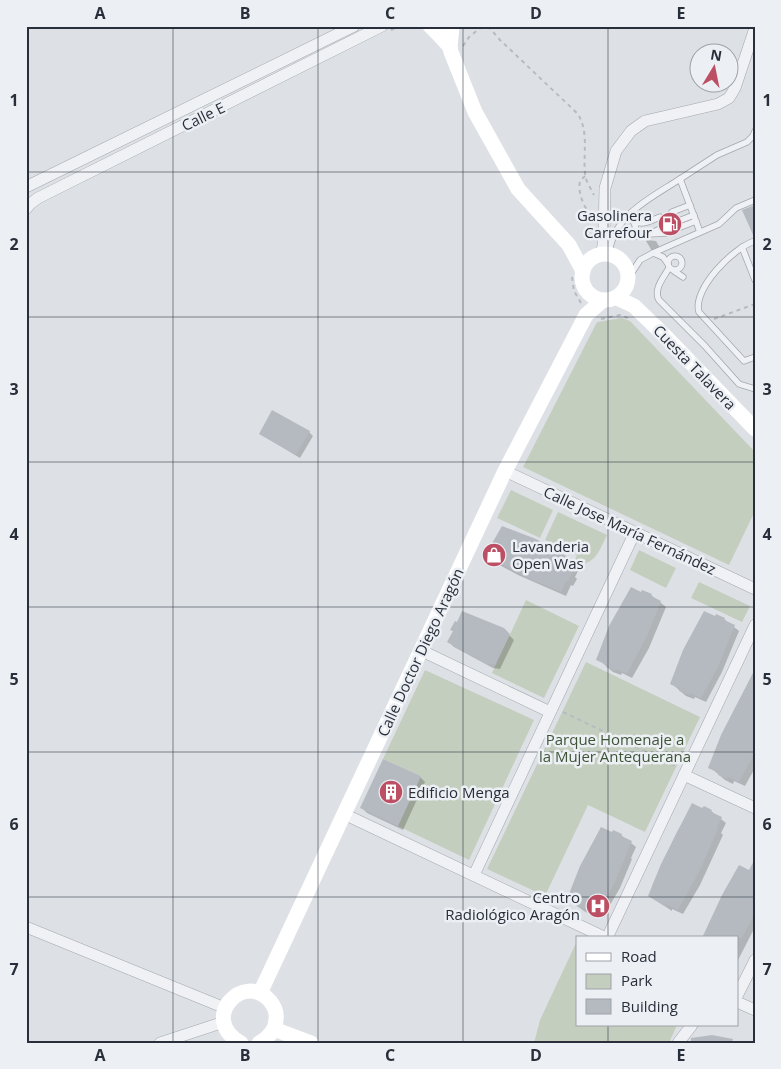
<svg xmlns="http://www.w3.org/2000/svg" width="781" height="1069" font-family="'Open Sans',sans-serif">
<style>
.green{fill:#c4cebf}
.shadow{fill:#0003}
.building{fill:#b5bac1}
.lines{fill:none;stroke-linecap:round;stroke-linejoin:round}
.lane-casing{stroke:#a3a8ae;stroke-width:7}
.street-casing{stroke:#a3a8ae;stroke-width:12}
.path{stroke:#b7bbc0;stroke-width:2;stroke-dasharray:4 4;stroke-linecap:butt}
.lane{stroke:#eff1f4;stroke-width:5.5}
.street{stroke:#eff1f4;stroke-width:11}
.secondary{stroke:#fff;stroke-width:15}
.grid{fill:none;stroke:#282f3a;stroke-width:1;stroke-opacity:0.55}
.labels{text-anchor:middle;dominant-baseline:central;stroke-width:5;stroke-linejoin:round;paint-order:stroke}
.street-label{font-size:15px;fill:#282f3a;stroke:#eceff3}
.poi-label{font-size:15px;fill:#282f3a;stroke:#eceff3;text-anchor:end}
.park-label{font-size:15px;fill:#3e5437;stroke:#eceff3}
.neatline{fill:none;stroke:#282f3a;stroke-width:2}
.grid-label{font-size:16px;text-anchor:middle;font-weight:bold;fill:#282f3a}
</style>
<rect width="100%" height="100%" fill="#dde1e5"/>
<!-- green -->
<g class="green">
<path d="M622,318L630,321L755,452V511L729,565L523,467L597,322Z"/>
<path d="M511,490L553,510L540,538L497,518Z"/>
<path d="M558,512L607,535C599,551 595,567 574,563L577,555L545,540Z"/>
<path d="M639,550L676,568L666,588L630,570Z"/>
<path d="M699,582L750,606L742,622L691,598Z"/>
<path d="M526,600L579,626L544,698L492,673Z"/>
<path d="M586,662L700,717L645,832L588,805L545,896L487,869Z"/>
<path d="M425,670L534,720L469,860L398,826L421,776L383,759Z"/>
<path d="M577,941V1025H677L669,1043H534L540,1020Z"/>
</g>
<!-- shadow -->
<g class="shadow">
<path d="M647,240L656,241L660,248L652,251L646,241Z"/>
<path d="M309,432L313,436L300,458L260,434Z"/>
<path d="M489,557L574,562L580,567L575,577L577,579L573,586L571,585L566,596L518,575L494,562Z"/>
<path d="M642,593L651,595L666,607L649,648L632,678L622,673L621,675L613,672L598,659Z"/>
<path d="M716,617L724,619L739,631L722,672L706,702L695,697L694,699L686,696L671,683Z"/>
<path d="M452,630L509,635L514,640L500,669L493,668L454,647L449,642L454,632Z"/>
<path d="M755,674V768L745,786L734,781L733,784L725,780L710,767Z"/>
<path d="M420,777L425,782L403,830L367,813L362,808Z"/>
<path d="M692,805L711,811L726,823L721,833L723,835L700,885L683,914L672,909V911L650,896L653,884L676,834Z"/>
<path d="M621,835L636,847L631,858L632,859L620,888L603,917L592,912L591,915L584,911L573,903L583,908L573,900V903L569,899Z"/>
<path d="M750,871L755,872V927L737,962V938Z"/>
</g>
<!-- building -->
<g class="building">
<path d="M755,205V236L754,237L742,210Z"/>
<path d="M272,410L310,431L296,455L259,434Z"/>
<path d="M502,526L536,539L575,561L570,572L572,573L568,582L566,581L561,592L528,578L488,557L493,546L491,545Z"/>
<path d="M631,587L641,592L642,590L652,594L651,596L661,601L648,634L627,674L616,669L615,671L606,667L607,665L596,660L609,626Z"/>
<path d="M462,611L504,628L510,634L495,665L487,664L479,660L447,642L453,631L450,630L455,621L457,622Z"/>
<path d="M704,611L715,616L716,614L725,618L724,620L735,625L718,667L701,698L690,693L689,695L679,691L680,689L670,684L683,650Z"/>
<path d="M755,669V753L739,782L728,777L727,779L718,775L719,773L708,768L721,735Z"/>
<path d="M383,759L421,776L398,826L360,808Z"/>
<path d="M692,803L702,808L704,806L712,810L711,812L722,817L717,828L718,829L699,872L678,910L667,905L666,907L648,896L661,864Z"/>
<path d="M601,827L612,832L613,830L622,834L621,836L632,841L615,882L598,913L587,908L586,910L577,906L578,904L567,899L580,866Z"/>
<path d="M755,859V913L742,938H702L722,895L739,865L749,870Z"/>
<path d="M712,1035L733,1039L732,1043H691V1038Z"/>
</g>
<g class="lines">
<!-- lane casing -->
<g class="lane-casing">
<g id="lane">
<path d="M680,179L717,155L747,142L753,136L755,131"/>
<path d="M672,212L690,205"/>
<path d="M625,219L629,218C641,227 647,222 660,217"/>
<path d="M633,221L635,225L637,236H643"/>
<path d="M676,222L694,215"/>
<path d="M678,228L696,221"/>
<path d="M652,233L664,227"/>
<path d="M649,234L666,233"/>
<path d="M755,241C734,247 692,289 699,312L744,361L755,357"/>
<path d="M742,247L755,280"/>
<path d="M653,253L663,257L668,264"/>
<path d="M609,254C613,215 651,198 680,179L700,232"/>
<circle cx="675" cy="263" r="7"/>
<path d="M669,268C664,277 653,289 659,300L705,346L739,384L755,389"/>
<path d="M674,271L683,277"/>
<path d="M629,277L640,260L653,253L719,224L736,208L755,200"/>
</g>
</g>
<!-- street casing -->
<g class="street-casing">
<g id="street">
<path d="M26,187L354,26"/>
<path d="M26,209L30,204L38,198L382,26"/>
<path d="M602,254L604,235L605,188L616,151L631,131L645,121L718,104L729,98L735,88L755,28"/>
<path d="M505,471L755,589"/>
<path d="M420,650L550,712"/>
<path d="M684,775L755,808"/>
<path d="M344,814L606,938"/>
<path d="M474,875L635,532"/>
<path d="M26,927L225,1008"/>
<path d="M607,938L755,625"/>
<path d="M737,996L755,960"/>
<path d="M737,1002L755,1010"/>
<path d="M160,1043L224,1022"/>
<path d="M678,1043L692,1025"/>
</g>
</g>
<!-- path -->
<g class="path">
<path d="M414,26L419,29"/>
<path d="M488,26L500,40L578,114C589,133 583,152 585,173C585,181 591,188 594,195"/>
<path d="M391,30L400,26"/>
<path d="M463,46L469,37L483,26"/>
<path d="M585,176L580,181C577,195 586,210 594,221"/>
<path d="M26,226L28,220"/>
<path d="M572,277L574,291L581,303"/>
<path d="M601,319L620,315L628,318"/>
<path d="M714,319L755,304"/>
<path d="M563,712L678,767"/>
</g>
<!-- lane -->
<use href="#lane" class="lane"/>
<!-- street -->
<use href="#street" class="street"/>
<!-- secondary -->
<g class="secondary">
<path d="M430,26L440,36L450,47"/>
<path d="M452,26L450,47L451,52L475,112L518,189L569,245L583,271"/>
<circle cx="605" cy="277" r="23"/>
<path d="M617,298L634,306L666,337L755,429"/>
<path d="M260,993L505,471L586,315L602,301"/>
<path d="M274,1029L311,1043"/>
<path d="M241,1043C198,1019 244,970 270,1001C274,1006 277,1013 276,1019C276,1030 268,1038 259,1043"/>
</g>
</g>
<!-- grid -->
<path class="grid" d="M173,26V1043M318,26V1043M463,26V1043M608,26V938M26,172H755M26,317H755M26,462H755M26,607H755M26,752H755M26,897H755M608,1025V1043"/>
<!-- icons -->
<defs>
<g id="fuel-disc" transform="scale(1.25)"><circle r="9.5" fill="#bd4f64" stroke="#eceff3"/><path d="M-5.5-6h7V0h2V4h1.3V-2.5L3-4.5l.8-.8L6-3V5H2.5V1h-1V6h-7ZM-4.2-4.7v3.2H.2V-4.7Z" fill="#fff"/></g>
<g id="shop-disc" transform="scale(1.25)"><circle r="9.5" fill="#bd4f64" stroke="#eceff3"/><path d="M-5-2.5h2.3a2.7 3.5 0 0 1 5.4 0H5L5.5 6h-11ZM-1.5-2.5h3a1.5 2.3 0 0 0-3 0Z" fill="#fff"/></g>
<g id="building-disc" transform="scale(1.25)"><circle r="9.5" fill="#bd4f64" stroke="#eceff3"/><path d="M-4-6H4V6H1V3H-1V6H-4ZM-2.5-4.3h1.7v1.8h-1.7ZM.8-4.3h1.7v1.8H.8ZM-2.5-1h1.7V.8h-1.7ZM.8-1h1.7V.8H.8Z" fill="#fff"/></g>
<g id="hospital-disc" transform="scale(1.25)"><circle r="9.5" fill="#bd4f64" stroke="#eceff3"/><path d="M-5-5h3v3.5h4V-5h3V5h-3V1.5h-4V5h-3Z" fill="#fff"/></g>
</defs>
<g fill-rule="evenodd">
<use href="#fuel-disc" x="670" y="224"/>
<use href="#shop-disc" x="494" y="555"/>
<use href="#building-disc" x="391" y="792"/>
<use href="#hospital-disc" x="598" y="906"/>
</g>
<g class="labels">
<!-- street labels -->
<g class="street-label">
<text transform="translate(203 116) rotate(-26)">Calle E</text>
<text transform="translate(695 367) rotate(46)">Cuesta Talavera</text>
<text transform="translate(630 530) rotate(25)">Calle Jose María Fernández</text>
<text transform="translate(420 652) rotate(-65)">Calle Doctor Diego Aragón</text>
</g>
<!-- poi labels -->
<g class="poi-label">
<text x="652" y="215">Gasolinera<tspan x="652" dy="17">Carrefour</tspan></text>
<text x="512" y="546" text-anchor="start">Lavanderia<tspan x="512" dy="17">Open Was</tspan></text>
<text x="408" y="792" text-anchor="start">Edificio Menga</text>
<text x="580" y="897">Centro<tspan x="580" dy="17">Radiológico Aragón</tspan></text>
</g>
<!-- park labels -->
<g class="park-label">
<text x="615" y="739">Parque Homenaje a<tspan x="615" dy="17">la Mujer Antequerana</tspan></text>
</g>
</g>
<!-- border -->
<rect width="781" height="1069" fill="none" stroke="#eceff3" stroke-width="55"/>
<!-- legend -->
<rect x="576" y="936" width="162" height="90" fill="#eceff3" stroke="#9ea2a9"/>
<rect x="586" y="953" width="25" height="8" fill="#ffffff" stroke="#9ea2a9"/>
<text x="621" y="962" font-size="15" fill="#282f3a">Road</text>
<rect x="586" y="974" width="25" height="15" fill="#c4cebf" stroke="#9ea2a9"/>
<text x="621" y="986" font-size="15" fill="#282f3a">Park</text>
<rect x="586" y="999" width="25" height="15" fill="#b5bac1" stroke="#9ea2a9"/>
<text x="621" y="1012" font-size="15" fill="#282f3a">Building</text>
<!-- north arrow -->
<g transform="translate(714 68) rotate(10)"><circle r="24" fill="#eceff3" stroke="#9ea2a9"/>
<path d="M0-4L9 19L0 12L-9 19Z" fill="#bd4f64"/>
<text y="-8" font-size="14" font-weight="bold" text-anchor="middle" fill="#282f3a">N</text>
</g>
<rect x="28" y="28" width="726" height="1014" class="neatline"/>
<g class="grid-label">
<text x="100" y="19">A</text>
<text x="245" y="19">B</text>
<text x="390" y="19">C</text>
<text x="536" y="19">D</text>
<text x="681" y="19">E</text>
<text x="14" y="106">1</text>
<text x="767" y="106">1</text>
<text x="14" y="250">2</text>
<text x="767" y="250">2</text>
<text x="14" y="395">3</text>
<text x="767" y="395">3</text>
<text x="14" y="540">4</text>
<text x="767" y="540">4</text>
<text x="14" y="685">5</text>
<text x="767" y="685">5</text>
<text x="14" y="830">6</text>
<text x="767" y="830">6</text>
<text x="14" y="975">7</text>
<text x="767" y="975">7</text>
<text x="100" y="1061">A</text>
<text x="245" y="1061">B</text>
<text x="390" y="1061">C</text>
<text x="536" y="1061">D</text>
<text x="681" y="1061">E</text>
</g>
</svg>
